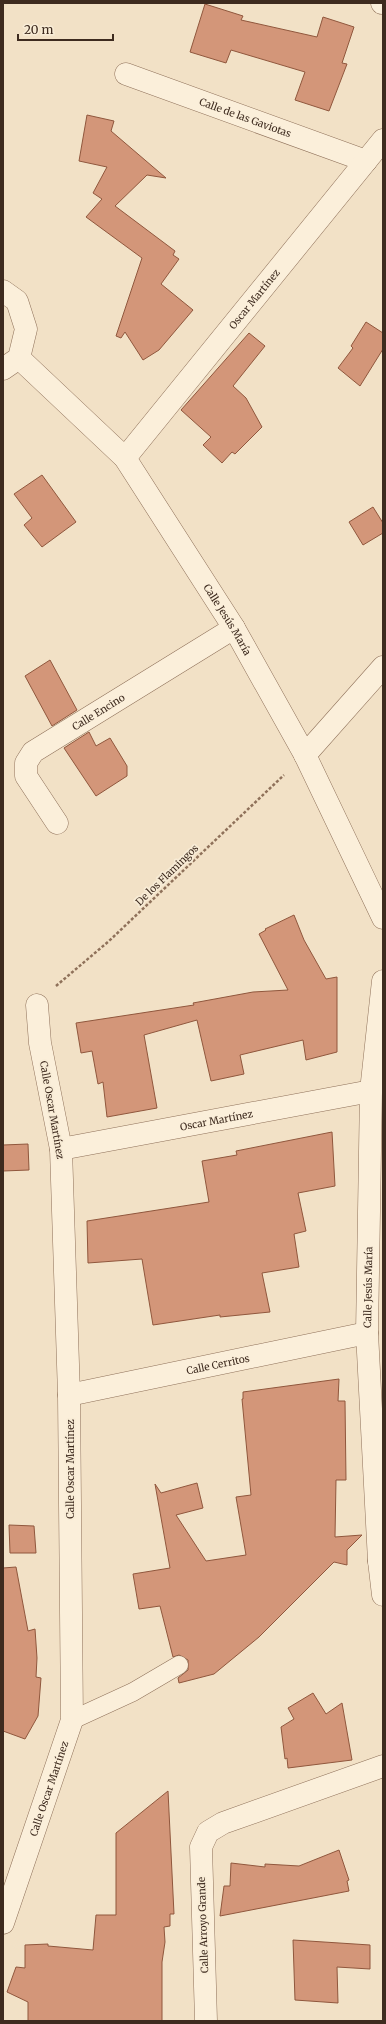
<svg xmlns="http://www.w3.org/2000/svg" width="386" height="2024" font-family="Merriweather,serif">
<style>
.building{fill:#d39679;stroke:#90573d}
.lines{fill:none;stroke-linecap:round;stroke-linejoin:round}
.service-casing{stroke:#8f715a;stroke-width:19}
.minor-casing{stroke:#8f715a;stroke-width:23}
.tertiary-casing{stroke:#8f715a;stroke-width:23}
.path{stroke:#8f715a;stroke-width:2.5;stroke-dasharray:3 2;stroke-linecap:butt}
.service{stroke:#fbefda;stroke-width:18}
.minor{stroke:#fbefda;stroke-width:22}
.tertiary{stroke:#fbefda;stroke-width:22}
.labels{text-anchor:middle;dominant-baseline:central;stroke-width:3.5;stroke-linejoin:round;paint-order:stroke}
.street-label{font-size:10px;fill:#3e2b1f;stroke:#f8ecd6}
</style>
<rect width="100%" height="100%" fill="#f2e1c6"/>
<!-- building -->
<g class="building">
<path d="M205,4L243,16L241,20L317,37L323,17L354,27L342,63L347,64L329,111L295,100L305,72L231,50L226,63L190,52Z"/>
<path d="M87,115L114,121L111,131L166,178L147,175L115,206L175,251L173,255L179,259L161,284L193,310L159,350L143,360L125,332L121,338L116,336L142,258L86,217L102,199L93,193L107,167L79,161Z"/>
<path d="M366,322L383,333V349L360,386L338,368L353,348L351,346Z"/>
<path d="M249,333L265,346L233,386L246,398L262,427L235,454L232,452L222,463L203,445L211,437L181,410Z"/>
<path d="M42,475L76,522L42,547L24,525L32,518L14,494Z"/>
<path d="M373,507L383,523V533L363,545L349,522Z"/>
<path d="M50,660L77,710L52,726L25,676Z"/>
<path d="M89,732L96,746L110,738L127,766V776L96,796L64,748Z"/>
<path d="M294,915L304,940L326,979L337,977V1052L306,1060L303,1040L240,1055L244,1074L211,1081L197,1020L144,1035L157,1108L107,1117L103,1082L98,1084L92,1051L81,1053L76,1023L194,1005L193,1003L253,992L288,990L259,934L266,930L265,929Z"/>
<path d="M332,1132L335,1186L298,1193L306,1231L294,1234L299,1267L262,1273L270,1312L220,1317V1315L153,1325L142,1259L88,1263L87,1221L209,1202L202,1161L237,1155L236,1151Z"/>
<path d="M28,1144L29,1170L3,1171V1145Z"/>
<path d="M339,1379L338,1401H345L346,1480H336L335,1537L362,1535L347,1550V1565L334,1562L259,1637L214,1674L179,1683L178,1678L188,1670V1660L179,1655L173,1657L160,1606L139,1609L133,1574L170,1568L155,1484L161,1493L197,1483L203,1508L176,1515L206,1561L246,1555L236,1497L251,1495L242,1399H243V1392Z"/>
<path d="M9,1525L34,1526L36,1553H10Z"/>
<path d="M16,1567L28,1631L35,1629L37,1658L36,1677L41,1678L38,1716L25,1739L3,1731V1568Z"/>
<path d="M313,1693L326,1714L342,1703L352,1760L288,1768L287,1758L285,1759L281,1727L294,1719L288,1708Z"/>
<path d="M168,1791L174,1914H170V1926L164,1927L165,1942L162,1962V2021H28V2002L7,1992L16,1967L25,1968V1945L48,1944V1946L93,1950L96,1915H116V1833Z"/>
<path d="M339,1850L349,1880L347,1881L349,1891L220,1916L224,1886H230L231,1863L265,1867V1864L299,1866Z"/>
<path d="M293,1940L370,1945V1969L337,1967L338,2003L295,2000Z"/>
</g>
<g class="lines">
<!-- service casing -->
<g class="service-casing">
<path id="service" d="M72,1720L133,1692L179,1665"/>
</g>
<!-- minor casing -->
<g class="minor-casing">
<g id="minor">
<path d="M382,3H383"/>
<path id="s1" d="M126,74L366,161"/>
<path d="M3,291L17,301L26,329L19,358L3,369"/>
<path id="s2" d="M19,358L125,458L234,628L305,755L383,918"/>
<path id="s3" d="M125,458L383,140"/>
<path d="M305,755L383,667"/>
<path id="s4" d="M57,823L26,776V763L33,752L234,628"/>
<path id="s5" d="M61,1149L371,1091"/>
<path id="s6" d="M69,1395L367,1333"/>
<path id="s7" d="M379,1561L367,1333L371,1091L383,981"/>
<path id="s8" d="M3,1923L72,1720L69,1395L61,1149L40,1043L37,1005"/>
<path d="M206,2021L201,1847L208,1832L223,1823L383,1766"/>
</g>
</g>
<!-- tertiary casing -->
<g class="tertiary-casing">
<path id="tertiary" d="M383,1559L379,1561L383,1595"/>
</g>
<!-- path -->
<path class="path" d="M56,986L109,941L284,775"/>
<!-- service -->
<use href="#service" class="service"/>
<!-- minor -->
<use href="#minor" class="minor"/>
<!-- tertiary -->
<use href="#tertiary" class="tertiary"/>
</g>
<g class="labels">
<!-- street labels -->
<g class="street-label">
<text stroke="none"><textPath href="#s1" startOffset="127">Calle de las Gaviotas</textPath></text>
<text stroke="none"><textPath href="#s3" startOffset="205">Oscar Martínez</textPath></text>
<text stroke="none"><textPath href="#s2" startOffset="337">Calle Jesús María</textPath></text>
<text stroke="none"><textPath href="#s4" startOffset="159">Calle Encino</textPath></text>
<text transform="translate(167 875) rotate(-44)">De los Flamingos</text>
<text transform="translate(52 1110) rotate(80)">Calle Oscar Martínez</text>
<text stroke="none"><textPath href="#s5" startOffset="158">Oscar Martínez</textPath></text>
<text stroke="none"><textPath href="#s7" startOffset="274">Calle Jesús María</textPath></text>
<text stroke="none"><textPath href="#s6" startOffset="152">Calle Cerritos</textPath></text>
<text transform="translate(70 1469) rotate(-90)">Calle Oscar Martínez</text>
<text stroke="none"><textPath href="#s8" startOffset="142">Calle Oscar Martínez</textPath></text>
<text transform="translate(203 1925) rotate(-92)">Calle Arroyo Grande</text>
</g>
</g>
<!-- border -->
<rect width="386" height="2024" fill="none" stroke="#3e2b1f" stroke-width="8"/>
<!-- scale -->
<path d="M18 34v6h95v-6" fill="none" stroke="#3e2b1f" stroke-width="2"/>
<text x="24" y="34" font-size="12" fill="#3e2b1f" stroke="#f8ecd6" stroke-width="3" paint-order="stroke">20 m</text>
</svg>
